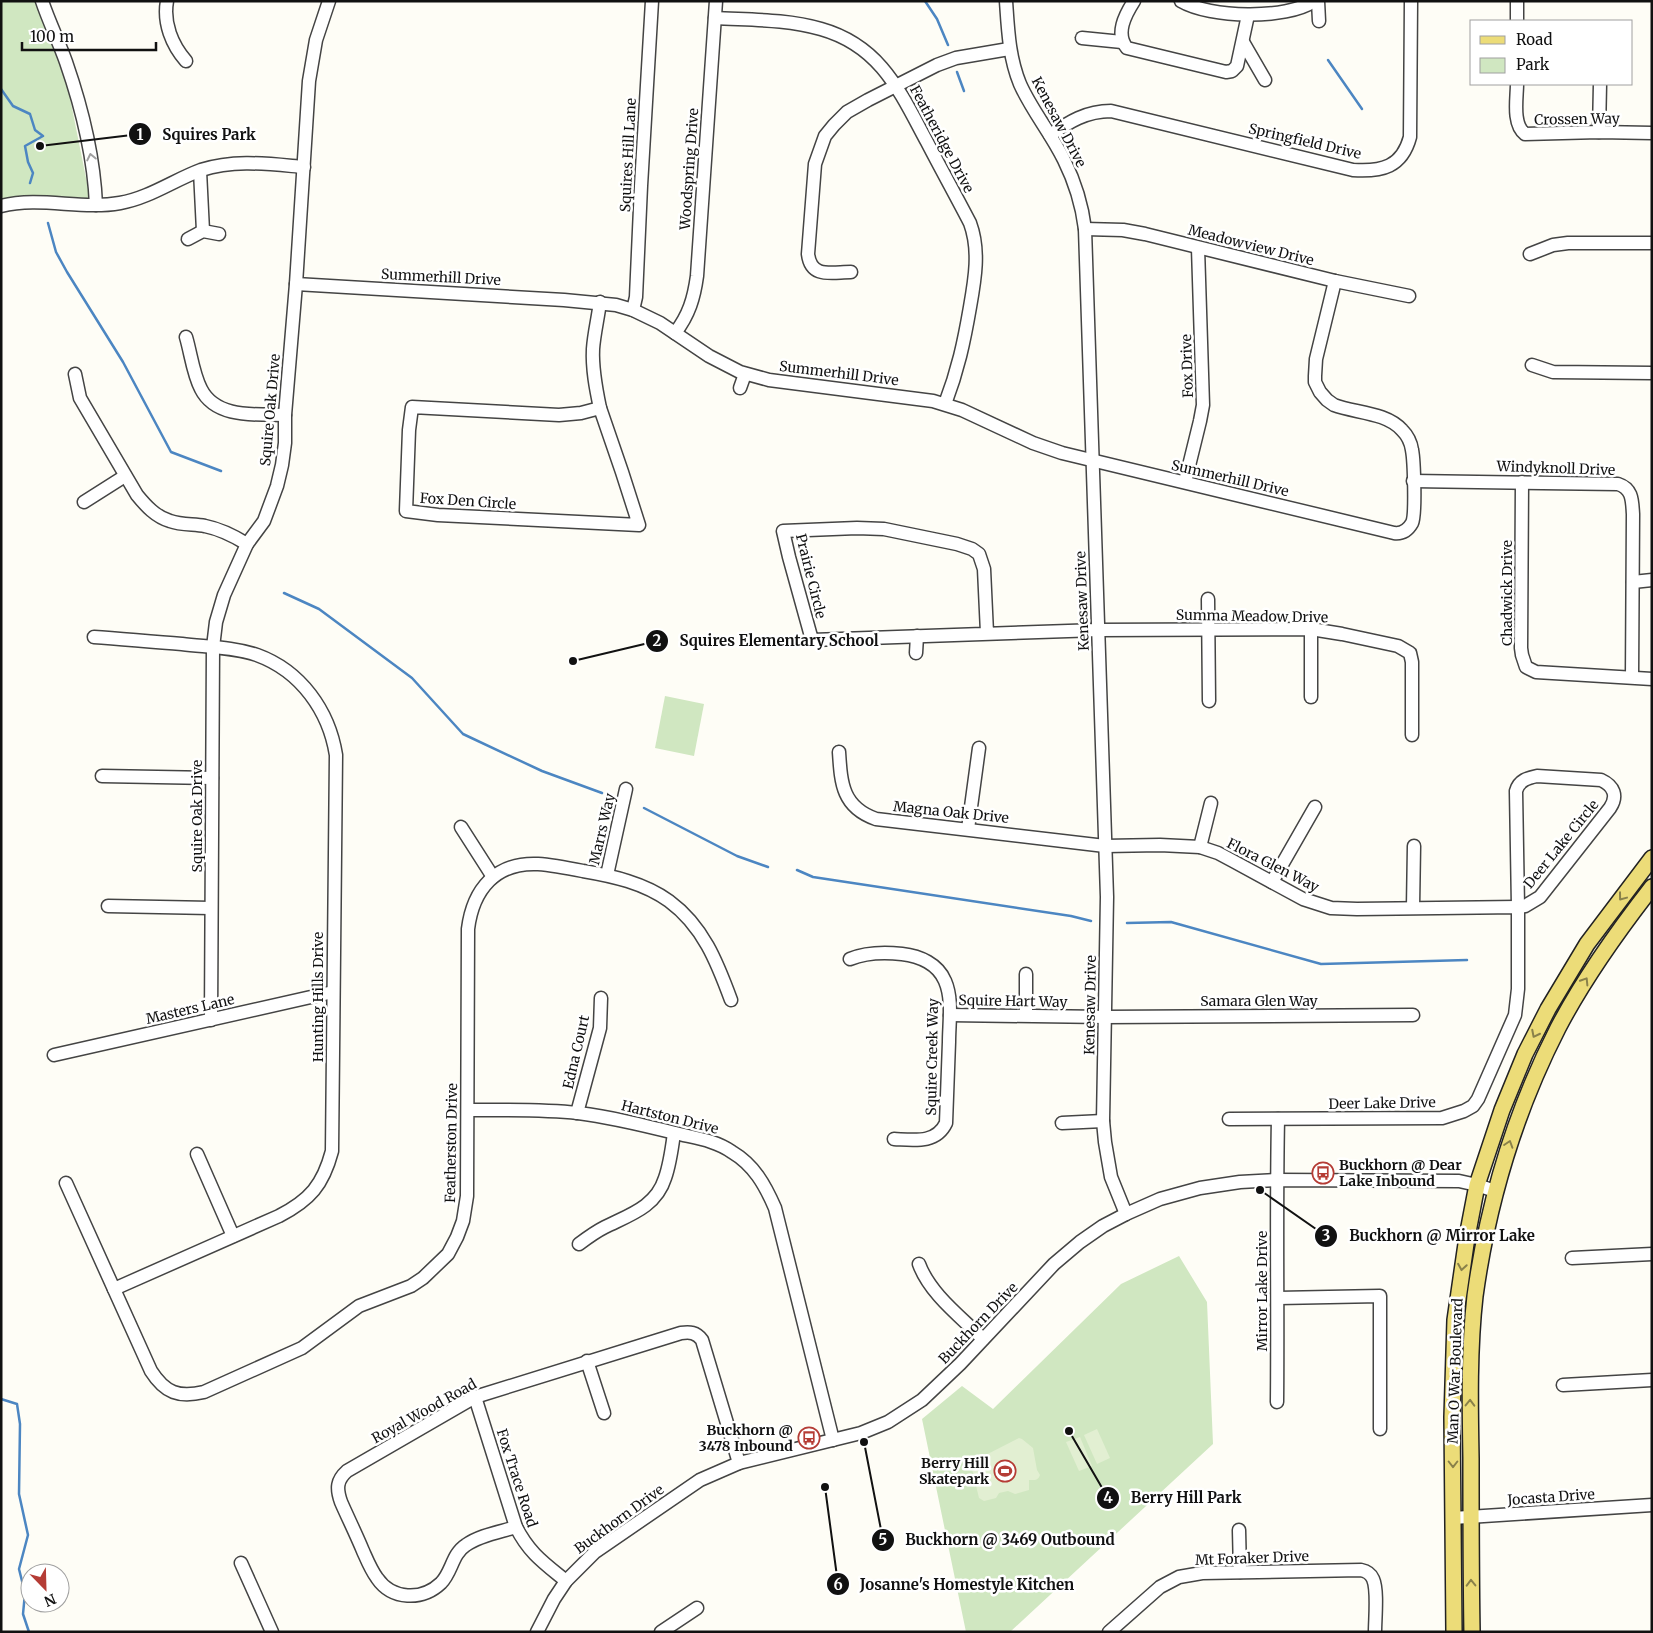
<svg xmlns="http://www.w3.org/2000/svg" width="1653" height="1633" font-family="Merriweather,serif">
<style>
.green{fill:#d0e7c1}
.pitch{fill:#e2efd2}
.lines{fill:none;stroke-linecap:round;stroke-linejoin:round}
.stream{stroke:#4c86c2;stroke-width:2.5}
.minor-casing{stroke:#444;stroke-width:15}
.major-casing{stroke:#222;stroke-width:18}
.minor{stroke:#fff;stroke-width:12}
.major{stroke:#ecdc78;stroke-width:15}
.oneway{stroke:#a0a0a0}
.oneway2{stroke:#89814a}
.labels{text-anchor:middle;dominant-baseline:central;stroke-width:5;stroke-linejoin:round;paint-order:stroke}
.street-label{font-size:14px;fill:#111;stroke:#fff}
.poi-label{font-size:14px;font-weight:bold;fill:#111;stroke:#fff;text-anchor:end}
.leader{fill:none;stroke:#111;stroke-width:2}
.callout-dot{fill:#111;stroke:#fff;stroke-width:2}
.mark-label{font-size:15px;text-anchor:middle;font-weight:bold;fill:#fff}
.callout-label{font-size:15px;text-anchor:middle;font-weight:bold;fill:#111;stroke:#fff;stroke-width:5;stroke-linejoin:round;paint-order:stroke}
</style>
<rect width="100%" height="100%" fill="#fefdf6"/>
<!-- green -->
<g class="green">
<path d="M1,1H42L43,3L69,93L90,198L54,203L1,206Z"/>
<path d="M665,696L704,704L694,756L655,748Z"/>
<path d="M1179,1256L1207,1302L1213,1444L1010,1632H966L922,1419L962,1386L993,1409L1121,1284Z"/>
</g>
<!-- pitch -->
<g class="pitch">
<path d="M1097,1429L1110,1458L1097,1464L1084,1435Z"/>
<path d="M1080,1437L1092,1466L1079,1471L1066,1442Z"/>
<path d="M1019,1438L1022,1439L1033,1448L1037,1470L1040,1475C1038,1481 1034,1480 1029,1480V1490L1015,1494L1008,1491L999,1493L996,1498L984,1501L979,1498L971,1465L972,1462Z"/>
</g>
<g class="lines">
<!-- stream -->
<g class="stream">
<path d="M925,1L937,19L948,45"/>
<path d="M1328,60L1362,109"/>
<path d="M957,72L964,91"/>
<path d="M1,89L13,106L30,114L35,130L43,136L25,146L28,162L33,173L30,183"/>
<path d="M48,223L56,252L67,272L123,362L171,452L221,471"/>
<path d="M284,593L319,609L412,678L463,734L542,771L602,793"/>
<path d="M644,808L737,856L768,867"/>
<path d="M797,870L813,877L1071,916L1091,921"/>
<path d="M1127,923L1171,922L1321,964L1467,960"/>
<path d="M1,1399L17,1404L20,1424L19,1494L28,1535L19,1569L25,1593L23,1614L29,1632"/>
</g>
<!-- minor casing -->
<g class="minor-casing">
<g id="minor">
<path d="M42,1C49,22 59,42 66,62C82,108 94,157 96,205"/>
<path d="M167,1C163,23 172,45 186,61"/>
<path d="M1006,1C1008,30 1009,57 1020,84C1032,111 1051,133 1064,160C1075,182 1082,205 1085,229L1107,897L1103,1121L1105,1142L1111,1177L1126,1214"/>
<path d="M1134,1C1125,15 1115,34 1127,48L1226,72L1232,71L1237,66L1248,15"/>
<path d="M1181,1C1210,18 1286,20 1314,1"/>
<path d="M1318,1L1319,21"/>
<path d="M1517,1V21"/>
<path d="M715,18C750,20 787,19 821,29C881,46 900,92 927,142C941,169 956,196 970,223C980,250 975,279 970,307C964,342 958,370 945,404"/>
<path d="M1082,38L1122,42"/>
<path d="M1243,42L1265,80"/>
<path d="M1517,84C1517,98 1512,124 1525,134L1599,132L1652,133"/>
<path d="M1599,132L1600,84"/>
<path d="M1050,135C1069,122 1086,111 1111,111L1353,170C1382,172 1402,167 1410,137L1411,1"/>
<path d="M200,171L203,231"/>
<path d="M1,206C40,196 81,210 120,203C149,198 174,180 201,170C235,159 269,164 304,167"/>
<path d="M1085,229L1123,230L1145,234L1335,281L1409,296"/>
<path d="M188,239L203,231L219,234"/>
<path d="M1530,254L1553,245L1568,243H1652"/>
<path d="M851,272C832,272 811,279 808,254L815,164L825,136L834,125L847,112L868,100L937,65L956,58L1009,49"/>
<path d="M296,284L564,300L616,305L633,310L660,323L709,356L740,372L769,380L933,401L962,410L1033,443L1062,453L1394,533C1402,534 1408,530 1412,523C1416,515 1414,460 1412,450C1411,443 1407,435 1402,430C1386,412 1355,413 1334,405L1327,400L1320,392L1315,382V376L1316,359L1335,281"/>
<path d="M600,302C598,318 594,334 593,349C592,369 596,389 600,408"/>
<path d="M633,310L636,297L641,186L652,1"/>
<path d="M675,333C689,315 694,298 697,276L716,1"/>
<path d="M186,337C191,354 193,374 201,389C216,419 257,414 285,415"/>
<path d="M1532,365L1553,372L1652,373"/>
<path d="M75,374L80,398L137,495C146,506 156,517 170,521C181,525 193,524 205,526C220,529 234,536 247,544"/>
<path d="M740,388L745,374"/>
<path d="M412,407L559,415L581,413L600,408L622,472L639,525L438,515L406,511L409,430Z"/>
<path d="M1413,481L1618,484C1633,489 1632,501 1633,514L1632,677"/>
<path d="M1185,482L1200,421L1203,405L1198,248"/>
<path d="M1522,482L1521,648L1522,655L1526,667L1536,672L1652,679"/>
<path d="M84,502L125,476"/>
<path d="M1633,582L1652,580"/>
<path d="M1208,599L1209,701"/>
<path d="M1311,629V697"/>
<path d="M987,633L984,569L979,554L972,549L957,544L884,529L857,528L783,531L789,557L812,640L1098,630L1311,629L1342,634L1398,646L1410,653L1412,662V735"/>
<path d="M94,637C123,639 152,642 182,644C207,647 233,647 257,655C301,671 329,711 336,755L332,1151C323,1185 310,1200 279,1216L114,1289"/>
<path d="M916,653L917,636"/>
<path d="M839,752C841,783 842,807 876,819L1105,846L1160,845L1200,847L1218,853L1233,861L1303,899L1331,908L1357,909L1518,907V989L1515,1015L1478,1099L1473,1106L1464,1111L1442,1118L1229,1119"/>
<path d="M102,776L212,778"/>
<path d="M1537,776L1601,780C1614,786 1618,796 1610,808L1540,897L1525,906L1518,907L1516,791C1519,780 1528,778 1537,776Z"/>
<path d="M461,827L493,877"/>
<path d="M968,829L979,748"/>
<path d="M1200,847L1211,803"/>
<path d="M607,875L626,789"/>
<path d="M1272,882L1315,807"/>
<path d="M108,906L211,908"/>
<path d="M1413,907L1414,846"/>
<path d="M850,959C867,952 884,952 902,954C920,956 938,964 945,981C953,999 949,1023 949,1042C948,1069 947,1096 946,1123C936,1144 914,1140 894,1139"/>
<path d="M950,1015L1105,1017L1413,1015"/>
<path d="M1026,1015V974"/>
<path d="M211,1020L213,647L216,622L224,595L247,544L264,521L277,486L282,465L285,443V415L296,284L309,81L316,40L329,1"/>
<path d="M54,1055L333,992"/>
<path d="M468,1110C504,1110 542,1109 578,1113C611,1117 643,1125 675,1133C695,1138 715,1140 732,1152C754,1165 765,1185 775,1208L833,1440"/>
<path d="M577,1113L600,1028L601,998"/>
<path d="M1062,1123L1103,1121"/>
<path d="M197,1154L233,1236"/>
<path d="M66,1183L151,1371C165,1393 179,1398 204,1392L302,1348L359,1306L411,1286L423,1278L448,1254L457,1237L463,1221L467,1196L468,929C473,889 496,862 538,864C553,865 568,868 583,871C613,876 644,883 669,901C703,926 717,962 731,1000"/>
<path d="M579,1244C587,1238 595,1232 605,1227C629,1215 656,1207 665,1178C670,1164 672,1148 674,1133"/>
<path d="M1572,1258L1652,1254"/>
<path d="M919,1264C930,1294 961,1317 983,1339"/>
<path d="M1278,1298L1380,1296V1429"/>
<path d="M587,1361L604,1413"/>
<path d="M1563,1385L1652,1380"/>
<path d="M475,1397L516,1527C529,1553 544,1563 566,1581"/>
<path d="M1277,1402C1278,1308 1276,1214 1278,1119"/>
<path d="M1453,1518L1652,1505"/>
<path d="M516,1527C500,1532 480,1535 466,1545C452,1554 452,1572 441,1583C422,1601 392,1600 377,1578C371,1570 367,1560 363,1551C356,1534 348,1518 341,1502C336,1488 337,1480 347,1471L475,1397L681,1333C690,1332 696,1332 702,1340L739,1463"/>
<path d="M1239,1530L1240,1572"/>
<path d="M241,1563L272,1632"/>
<path d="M537,1632L554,1599L566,1581L595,1552L700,1480L739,1463L861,1433L888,1422L922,1400L960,1364L1054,1264L1080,1242L1103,1226L1126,1214L1160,1199L1200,1188L1240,1182L1277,1180L1459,1181L1477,1185L1495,1191"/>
<path d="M661,1632L697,1608"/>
<path d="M1109,1632L1160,1587L1179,1577L1202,1573L1361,1570C1366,1571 1371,1574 1373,1579C1378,1590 1375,1619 1375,1632"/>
</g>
</g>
<!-- major casing -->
<g class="major-casing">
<g id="major">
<path d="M1454,1632L1452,1417L1455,1320L1467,1237L1477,1185L1502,1110L1525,1054L1548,1009L1587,944L1652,858"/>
<path d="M1472,1632C1471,1574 1471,1516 1471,1458C1470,1404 1469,1349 1475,1296C1488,1202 1515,1112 1558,1028C1584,978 1617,932 1652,887"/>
</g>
</g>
<!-- minor -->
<use href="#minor" class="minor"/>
<!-- major -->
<use href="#major" class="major"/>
</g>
<!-- one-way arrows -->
<defs><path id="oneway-chevron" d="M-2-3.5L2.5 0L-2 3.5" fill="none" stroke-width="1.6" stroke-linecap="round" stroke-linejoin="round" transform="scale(1.25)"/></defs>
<use class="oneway" href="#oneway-chevron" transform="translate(91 157) rotate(-102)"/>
<g class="oneway2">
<use href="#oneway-chevron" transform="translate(1622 897) rotate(127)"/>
<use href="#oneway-chevron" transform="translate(1585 981) rotate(-58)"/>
<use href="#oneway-chevron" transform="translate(1535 1034) rotate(117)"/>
<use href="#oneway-chevron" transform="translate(1509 1144) rotate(-72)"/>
<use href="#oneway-chevron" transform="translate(1462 1267) rotate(99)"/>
<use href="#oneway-chevron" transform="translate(1470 1403) rotate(-89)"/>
<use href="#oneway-chevron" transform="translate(1453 1464) rotate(90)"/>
<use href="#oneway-chevron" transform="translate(1471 1583) rotate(-91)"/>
</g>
<!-- icons -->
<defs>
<g id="bus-ring" transform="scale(1.125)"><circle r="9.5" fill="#fff" stroke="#b53c35" stroke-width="1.5"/><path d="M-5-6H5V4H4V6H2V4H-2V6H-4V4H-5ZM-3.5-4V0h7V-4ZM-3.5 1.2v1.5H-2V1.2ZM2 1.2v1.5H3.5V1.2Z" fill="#b53c35"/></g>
<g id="stadium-ring" transform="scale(1.125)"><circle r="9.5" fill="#fff" stroke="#b53c35" stroke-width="1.5"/><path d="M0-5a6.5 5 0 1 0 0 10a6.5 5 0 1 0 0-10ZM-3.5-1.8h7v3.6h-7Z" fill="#b53c35"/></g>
</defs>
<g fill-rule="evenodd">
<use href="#bus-ring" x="1323" y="1173"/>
<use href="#bus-ring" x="809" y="1438"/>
<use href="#stadium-ring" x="1005" y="1471"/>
</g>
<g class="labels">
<!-- street labels -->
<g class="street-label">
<text transform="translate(1577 119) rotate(-1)">Crossen Way</text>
<text transform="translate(1059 122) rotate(62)">Kenesaw Drive</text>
<text transform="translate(942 139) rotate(62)">Featheridge Drive</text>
<text transform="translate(1305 141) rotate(13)">Springfield Drive</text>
<text transform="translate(628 155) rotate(-87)">Squires Hill Lane</text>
<text transform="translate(689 169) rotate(-86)">Woodspring Drive</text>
<text transform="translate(1251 245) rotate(14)">Meadowview Drive</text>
<text transform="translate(441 277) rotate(3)">Summerhill Drive</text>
<text transform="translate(1187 366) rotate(-92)">Fox Drive</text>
<text transform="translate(839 373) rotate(7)">Summerhill Drive</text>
<text transform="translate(270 410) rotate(-85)">Squire Oak Drive</text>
<text transform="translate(1556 468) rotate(2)">Windyknoll Drive</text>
<text transform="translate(1230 478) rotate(13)">Summerhill Drive</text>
<text transform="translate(468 501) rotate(4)">Fox Den Circle</text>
<text transform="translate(811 576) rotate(76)">Prairie Circle</text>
<text transform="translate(1507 593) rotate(-90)">Chadwick Drive</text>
<text transform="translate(1082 601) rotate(-92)">Kenesaw Drive</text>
<text transform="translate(1252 616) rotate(1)">Summa Meadow Drive</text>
<text transform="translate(951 812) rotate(6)">Magna Oak Drive</text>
<text transform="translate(197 816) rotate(-90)">Squire Oak Drive</text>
<text transform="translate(602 829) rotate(-77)">Marrs Way</text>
<text transform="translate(1561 844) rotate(-51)">Deer Lake Circle</text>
<text transform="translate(1273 865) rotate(27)">Flora Glen Way</text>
<text transform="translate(318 997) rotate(-90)">Hunting Hills Drive</text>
<text transform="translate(1013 1001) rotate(1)">Squire Hart Way</text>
<text x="1259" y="1001">Samara Glen Way</text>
<text transform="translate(1090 1005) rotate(-89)">Kenesaw Drive</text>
<text transform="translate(190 1009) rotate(-13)">Masters Lane</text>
<text transform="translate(576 1052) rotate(-77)">Edna Court</text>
<text transform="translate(932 1057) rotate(-89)">Squire Creek Way</text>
<text transform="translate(1382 1103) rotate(-1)">Deer Lake Drive</text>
<text transform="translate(670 1117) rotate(14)">Hartston Drive</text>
<text transform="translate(451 1143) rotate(-89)">Featherston Drive</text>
<text transform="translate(1262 1291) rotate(-90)">Mirror Lake Drive</text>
<text transform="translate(978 1323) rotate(-46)">Buckhorn Drive</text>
<text transform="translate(1455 1371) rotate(-88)">Man O War Boulevard</text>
<text transform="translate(424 1411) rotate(-29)">Royal Wood Road</text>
<text transform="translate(517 1478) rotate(72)">Fox Trace Road</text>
<text transform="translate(1551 1497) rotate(-4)">Jocasta Drive</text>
<text transform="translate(619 1519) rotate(-36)">Buckhorn Drive</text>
<text transform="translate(1252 1558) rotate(-2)">Mt Foraker Drive</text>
</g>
<!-- poi labels -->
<g class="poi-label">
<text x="1339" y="1165" text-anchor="start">Buckhorn @ Dear<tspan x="1339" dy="16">Lake Inbound</tspan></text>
<text x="793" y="1430">Buckhorn @<tspan x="793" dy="16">3478 Inbound</tspan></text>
<text x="989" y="1463">Berry Hill<tspan x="989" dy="16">Skatepark</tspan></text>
</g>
</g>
<!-- callouts -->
<path class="leader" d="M40 146L140 134M573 661L657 641M1260 1190L1326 1236M1069 1431L1108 1498M864 1442L883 1540M825 1487L838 1584"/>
<g class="callout-dot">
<circle cx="40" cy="146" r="5"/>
<circle cx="573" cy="661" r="5"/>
<circle cx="1260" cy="1190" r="5"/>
<circle cx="1069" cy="1431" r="5"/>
<circle cx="864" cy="1442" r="5"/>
<circle cx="825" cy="1487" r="5"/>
<circle cx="140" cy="134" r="12"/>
<circle cx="657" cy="641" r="12"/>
<circle cx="1326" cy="1236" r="12"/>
<circle cx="1108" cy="1498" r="12"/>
<circle cx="883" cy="1540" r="12"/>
<circle cx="838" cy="1584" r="12"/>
</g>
<g class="mark-label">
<text x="140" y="140">1</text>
<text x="657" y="646">2</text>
<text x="1326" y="1241">3</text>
<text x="1108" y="1503">4</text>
<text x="883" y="1545">5</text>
<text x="838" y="1590">6</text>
</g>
<g class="callout-label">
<text x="209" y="140">Squires Park</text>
<text x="779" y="646">Squires Elementary School</text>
<text x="1442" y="1241">Buckhorn @ Mirror Lake</text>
<text x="1186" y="1503">Berry Hill Park</text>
<text x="1010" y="1545">Buckhorn @ 3469 Outbound</text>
<text x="967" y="1590">Josanne's Homestyle Kitchen</text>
</g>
<!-- border -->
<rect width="1653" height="1633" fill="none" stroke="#111111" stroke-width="5"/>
<!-- legend -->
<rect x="1470" y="20" width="162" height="65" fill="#ffffff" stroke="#a0a0a0"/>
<rect x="1480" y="36" width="25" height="8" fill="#ecdc78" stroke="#a0a0a0"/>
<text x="1516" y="45" font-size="15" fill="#111111">Road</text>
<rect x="1480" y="58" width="25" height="15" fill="#d0e7c1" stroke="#a0a0a0"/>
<text x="1516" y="70" font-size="15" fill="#111111">Park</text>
<!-- north arrow -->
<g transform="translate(45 1588) rotate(157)"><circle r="24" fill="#ffffff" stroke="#a0a0a0"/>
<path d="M0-4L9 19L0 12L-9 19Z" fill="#b53c35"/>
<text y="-8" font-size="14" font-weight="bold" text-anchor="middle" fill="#111111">N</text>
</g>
<!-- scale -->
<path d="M22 42v8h134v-8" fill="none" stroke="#111111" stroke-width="2.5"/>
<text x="30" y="42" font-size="15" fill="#111111" stroke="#ffffff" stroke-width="4" paint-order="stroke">100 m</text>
</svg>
